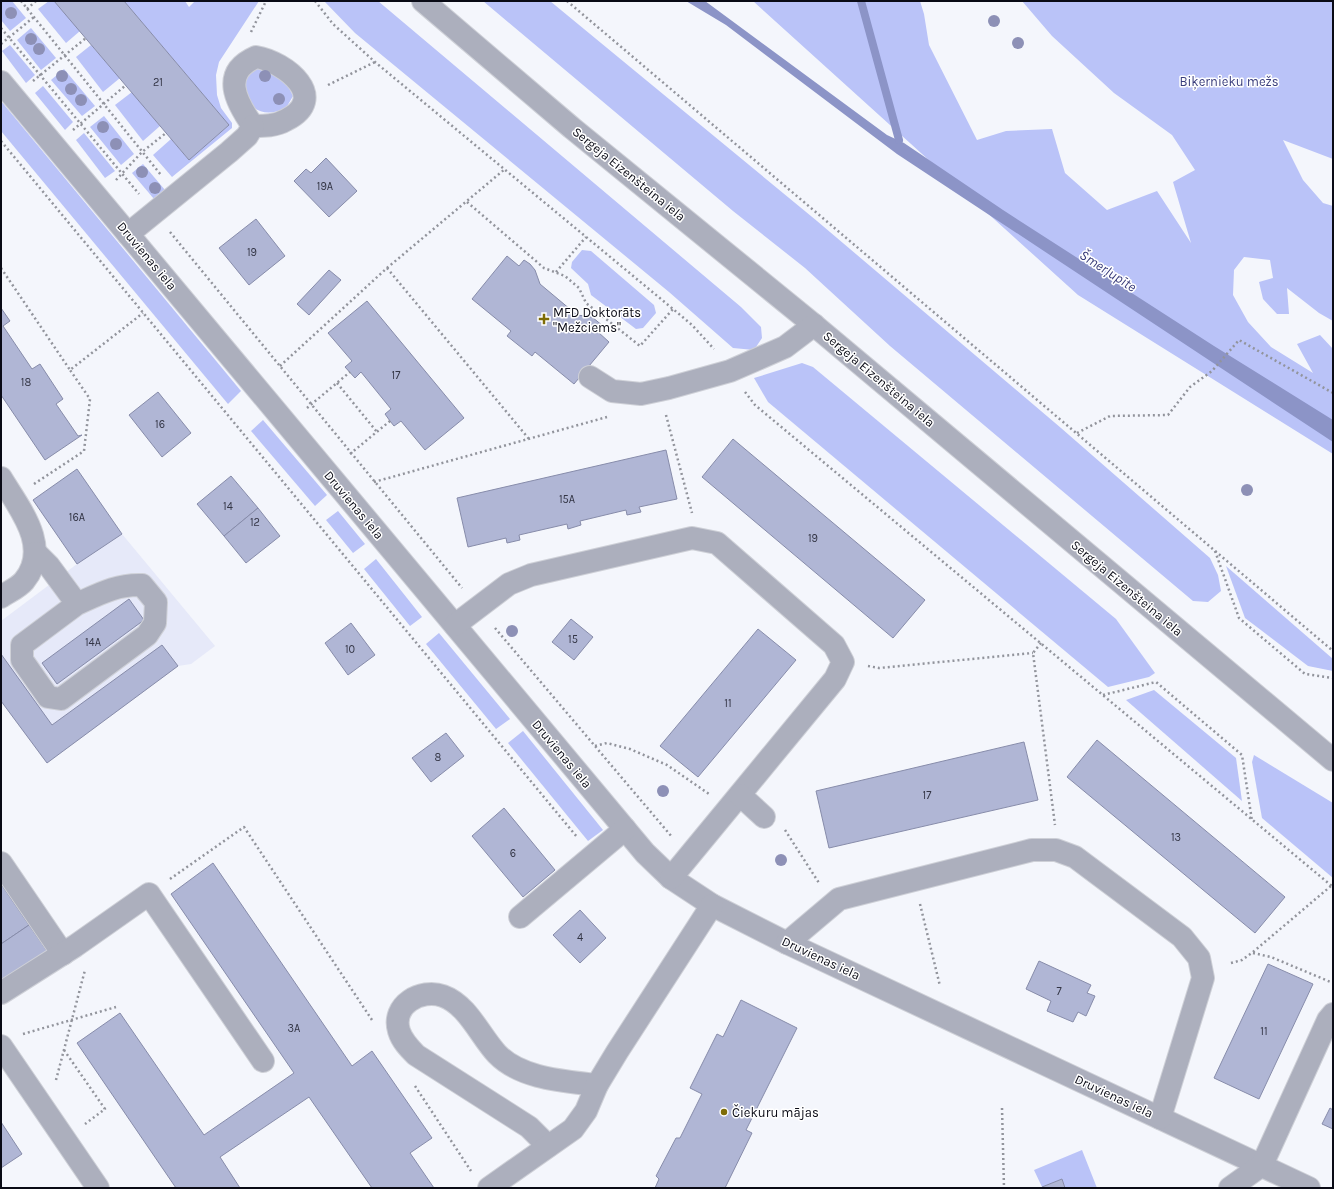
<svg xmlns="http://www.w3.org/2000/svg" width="1334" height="1189" font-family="Karla,sans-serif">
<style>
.built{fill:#e6e9f9}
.green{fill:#bac3f8}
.water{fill:#8c94c7}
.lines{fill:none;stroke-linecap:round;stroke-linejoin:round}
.stream{stroke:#8c94c7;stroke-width:8}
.building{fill:#b0b6d5;stroke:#878caa}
.minor-casing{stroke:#ced0d7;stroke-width:24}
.path{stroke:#92949c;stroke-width:2.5;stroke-dasharray:2 3;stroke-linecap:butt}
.minor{stroke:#acafbd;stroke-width:22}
.tree{fill:#8d90b6}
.poi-dot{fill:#7e6c06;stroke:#fff;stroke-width:1.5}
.labels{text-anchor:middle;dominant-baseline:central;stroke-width:3;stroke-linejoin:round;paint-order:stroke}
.number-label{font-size:11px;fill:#333545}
.park-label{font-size:13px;fill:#393d7c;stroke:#fff}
.street-label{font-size:13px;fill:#090a15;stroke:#fff}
.poi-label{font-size:13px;fill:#090a15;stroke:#fff;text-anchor:start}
.water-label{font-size:14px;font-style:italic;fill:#363978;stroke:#fff}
</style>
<rect width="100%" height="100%" fill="#f4f6fc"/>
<!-- built -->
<path class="built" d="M122,534L215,646L191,664L178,666L47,763L1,701V621L77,564Z"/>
<!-- green -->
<g class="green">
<path d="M1,1H12L26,18L10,31L1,20Z"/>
<path d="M49,1H54L80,31L66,43L38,9Z"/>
<path d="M124,1H185L189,7L195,1H259L219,62L216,75L217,95L221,108L232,123V128L172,177L153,155L171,139L189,160L229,125Z"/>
<path d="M324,1H378L741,307L761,327L762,338L754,350L733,348L669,292L355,33Z"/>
<path d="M483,1H550L817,221L1061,428L1210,558L1218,575L1221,591L1208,602L1193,601L890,346L805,268L733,211Z"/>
<path d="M753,1H920L924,14L929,45L977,140L1006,131L1052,129L1065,173L1107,210L1157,191L1191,243L1173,182L1195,170L1172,135L1114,93L1052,36L1022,1H1333V159L1283,140L1303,180L1323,203L1333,206V321L1319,313L1287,288L1289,314H1277L1263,299L1259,282L1273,278L1270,260L1244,257L1234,270L1233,295L1248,322L1271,347L1313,373L1297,344L1320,335L1333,349V454L1078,295Z"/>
<path d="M31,28L56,58L41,70L17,40Z"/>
<path d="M10,45L35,75L26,83L2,51Z"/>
<path d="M91,45L120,78L103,92L76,57Z"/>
<path d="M252,68H266L287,84L293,96L286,108C268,117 249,113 246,91C245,89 244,84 244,82C245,78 250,72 252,68Z"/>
<path d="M64,69L95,106L82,116L51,80Z"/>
<path d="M43,86L73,122L65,130L35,93Z"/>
<path d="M132,92L160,126L143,141L115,105Z"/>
<path d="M1,101L241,391L228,404L1,131Z"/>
<path d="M104,116L134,154L121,165L90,127Z"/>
<path d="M84,133L115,171L105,178L76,140Z"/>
<path d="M143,164L165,190L154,199L132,173Z"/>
<path d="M582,250L591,251L654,305L656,313L643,328L636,329L591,295L588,284L571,268L572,262Z"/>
<path d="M802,363L813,367L1116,619L1155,673L1149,677L1108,687L768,402L754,378Z"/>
<path d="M263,420L327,495L315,506L251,431Z"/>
<path d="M338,511L365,544L353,553L326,520Z"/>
<path d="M376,559L422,617L410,626L364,569Z"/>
<path d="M1226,566L1333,659V671L1308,666L1245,618Z"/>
<path d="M439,633L510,719L496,729L426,644Z"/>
<path d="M1154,690L1236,758L1242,801L1126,700Z"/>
<path d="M523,731L603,830L588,841L508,743Z"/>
<path d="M1254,755L1333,803V878L1262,818L1252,762Z"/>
<path d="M1082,1150L1097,1188H1065L1062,1179L1042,1187L1034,1170Z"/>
</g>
<!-- water -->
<path class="water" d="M686,1H705L887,135L904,143L1003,210L1214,346L1333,420V442L897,154L726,25Z"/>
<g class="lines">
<!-- stream -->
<path class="stream" d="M861,1L899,140"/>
</g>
<!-- building -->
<g class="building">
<path d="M54,1H124L229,125L189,160Z"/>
<path d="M326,158L357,191L329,217L294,181L306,169L311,173Z"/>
<path d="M256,219L285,256L249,285L219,248Z"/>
<path d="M507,256L519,266L524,260L530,264L535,270L540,284L577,315L592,317L603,326L598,332L609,342L574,384L535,352L532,356L507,336L511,331L472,299Z"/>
<path d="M329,270L341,280L309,315L297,304Z"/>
<path d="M367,301L464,418L425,450L401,421L394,426L390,421L385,414L391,409L361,372L355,378L345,367L352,361L328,333Z"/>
<path d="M1,308L10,321L3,326L32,369L40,364L63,399L56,404L78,436L82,435L45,460L1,395Z"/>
<path d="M158,392L191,433L162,457L129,415Z"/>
<path d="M733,439L925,600L893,638L702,477Z"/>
<path d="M666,450L677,499L639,507L641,512L627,515L626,510L580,521L581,525L568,529L567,524L519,535L520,540L507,543L506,538L468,547L457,498Z"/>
<path d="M77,469L122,534L77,564L33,500Z"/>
<path d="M231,476L258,508L224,536L197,504Z"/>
<path d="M258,508L280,536L246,563L224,536Z"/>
<path d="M129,599L144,620L57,684L42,663Z"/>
<path d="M571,619L593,637L574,660L552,642Z"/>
<path d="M351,623L375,655L348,675L325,643Z"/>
<path d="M758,629L796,660L698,777L660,746Z"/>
<path d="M162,645L178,666L47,763L1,701V654L52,725Z"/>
<path d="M446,733L464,756L431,782L412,758Z"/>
<path d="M1097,740L1285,897L1255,933L1067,777Z"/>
<path d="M1024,742L1038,800L829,848L816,791Z"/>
<path d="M504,808L555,870L523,897L472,836Z"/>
<path d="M213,863L352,1066L372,1051L432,1138L410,1153L434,1188H372L309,1097L220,1157L240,1188H176L77,1043L120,1013L204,1135L294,1073L171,894Z"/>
<path d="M1,884L29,925L1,944Z"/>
<path d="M580,910L606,938L580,963L553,935Z"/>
<path d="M29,925L47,951L1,982V944Z"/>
<path d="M1039,961L1091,985L1087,993L1095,996L1086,1016L1078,1012L1073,1022L1047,1011L1051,1001L1026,989Z"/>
<path d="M1268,964L1313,984L1259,1099L1214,1078Z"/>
<path d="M741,1000L797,1028L746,1130L752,1133L725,1188H655L659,1179L656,1176L676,1138H680L702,1094L690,1088L717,1034L723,1037Z"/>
<path d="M1330,1108L1333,1110V1129L1322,1124Z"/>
<path d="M1,1122L22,1154L1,1168Z"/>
<path d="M1062,1179L1065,1188H1042V1187Z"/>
</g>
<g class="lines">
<!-- minor casing -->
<g class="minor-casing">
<g id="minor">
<path d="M423,1L572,128L814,325L1333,760"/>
<path d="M256,57C286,62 330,98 286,120C276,126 264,126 253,126C236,102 220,73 256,57Z"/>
<path d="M1,82L645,853L671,878L712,905L787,943L1309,1188"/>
<path d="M128,234L229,152L247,136L253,126"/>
<path d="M590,377L612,391L641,394L669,388L730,371L785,347L814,325"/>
<path d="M1,478C19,508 52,547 24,581C18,588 8,592 1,597"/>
<path d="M36,553L49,566L77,604C99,594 117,584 142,585L156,602L155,623L147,635L61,699L48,697L22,660V645L77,604"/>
<path d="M455,625L509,584L531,575L692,538L717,543L834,645L843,662L835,679L671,878"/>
<path d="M740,795L764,817"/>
<path d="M1,863L63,954"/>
<path d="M520,917L625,829"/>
<path d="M787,943L839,899L1032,850H1056L1075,857L1182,937L1199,958L1203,978L1160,1118"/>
<path d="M1,993L75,946L149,894L263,1061"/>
<path d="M1,1046L98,1188"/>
<path d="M548,1146L529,1127L416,1055C409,1048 402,1041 399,1031C391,1005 421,988 443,996C468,1005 480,1036 497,1054C521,1079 565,1081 597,1085"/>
<path d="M489,1188L573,1129L586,1111L597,1085L617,1052L712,905"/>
<path d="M1230,1188L1262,1165L1328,1020L1333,1014"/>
</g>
</g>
<!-- path -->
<g class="path">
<path d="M21,1L161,175"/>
<path d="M315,1L333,24L375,62L673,309L692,325L714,349"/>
<path d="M567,1L1333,651"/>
<path d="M27,9L36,1"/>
<path d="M1,28L139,194"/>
<path d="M251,32L266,1"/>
<path d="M1,44L34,17"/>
<path d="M33,81L86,38"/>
<path d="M328,85L375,62"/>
<path d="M73,130L126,85"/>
<path d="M1,141L577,837"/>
<path d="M116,180L142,152L166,133"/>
<path d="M467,202L544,268L565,276L579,288L586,303L640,346L673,309"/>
<path d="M170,232L462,588"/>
<path d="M1,268L70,370L143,313"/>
<path d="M387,268L529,439"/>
<path d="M556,272L586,237"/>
<path d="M280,366L387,268L505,169"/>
<path d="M337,383L377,432"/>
<path d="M745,392L755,405L1333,887"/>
<path d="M307,408L350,372"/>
<path d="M666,415L692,513"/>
<path d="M1077,433L1110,416L1168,415L1190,387L1212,371L1239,340L1333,393"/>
<path d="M350,454L390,421"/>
<path d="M374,482L607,417"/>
<path d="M34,484L84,451L90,399L70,370"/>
<path d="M1215,551L1239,618L1305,674L1333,678"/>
<path d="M495,628L672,837"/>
<path d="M1041,643L1033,653L1055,825"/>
<path d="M868,666L879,668L1033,653"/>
<path d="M1103,695L1156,682L1242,755L1252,821"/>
<path d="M595,746L607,743L630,749L667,765L709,794"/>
<path d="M785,830L819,883"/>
<path d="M170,879L244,827L372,1020"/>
<path d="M920,904L940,986"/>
<path d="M1253,953L1271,957L1333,983"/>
<path d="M1231,963L1242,960L1253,952L1331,886"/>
<path d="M23,1034L116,1007"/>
<path d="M64,1050L105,1109L85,1124"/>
<path d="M56,1080L85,970"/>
<path d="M415,1086L471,1171"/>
<path d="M1002,1108L1004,1188"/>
</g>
<!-- minor -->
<use href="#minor" class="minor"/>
</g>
<!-- trees -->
<g class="tree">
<circle cx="11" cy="13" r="6"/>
<circle cx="994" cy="21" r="6"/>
<circle cx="31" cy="39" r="6"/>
<circle cx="1018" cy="43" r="6"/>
<circle cx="39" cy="49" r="6"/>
<circle cx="62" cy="76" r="6"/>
<circle cx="265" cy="76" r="6"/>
<circle cx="71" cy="89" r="6"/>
<circle cx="279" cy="99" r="6"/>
<circle cx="81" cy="100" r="6"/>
<circle cx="103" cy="127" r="6"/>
<circle cx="116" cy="144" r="6"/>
<circle cx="142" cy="172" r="6"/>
<circle cx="155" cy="188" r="6"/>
<circle cx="1247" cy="490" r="6"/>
<circle cx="512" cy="631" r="6"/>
<circle cx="663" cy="791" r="6"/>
<circle cx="781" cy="860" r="6"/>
</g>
<!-- markers -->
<g class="poi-dot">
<path d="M542 313h4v4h4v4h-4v4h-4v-4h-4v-4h4z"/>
<circle cx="724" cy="1112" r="4"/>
</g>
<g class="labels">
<!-- number labels -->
<g class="number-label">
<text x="158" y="82">21</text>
<text x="325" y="186">19A</text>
<text x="252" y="252">19</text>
<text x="396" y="375">17</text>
<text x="26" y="382">18</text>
<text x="160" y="424">16</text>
<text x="567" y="499">15A</text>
<text x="228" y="506">14</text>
<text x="77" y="517">16A</text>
<text x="255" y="522">12</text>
<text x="813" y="538">19</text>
<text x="573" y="639">15</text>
<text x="93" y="642">14A</text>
<text x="350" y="649">10</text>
<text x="728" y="703">11</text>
<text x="438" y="757">8</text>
<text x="927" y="795">17</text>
<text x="1176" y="837">13</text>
<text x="513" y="853">6</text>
<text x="580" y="937">4</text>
<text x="1059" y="991">7</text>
<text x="294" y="1028">3A</text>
<text x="1264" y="1031">11</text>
</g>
<!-- park labels -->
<g class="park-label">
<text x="1229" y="81">Biķernieku mežs</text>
</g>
<!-- street labels -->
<g class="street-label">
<text transform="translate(629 174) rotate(39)">Sergeja Eizenšteina iela</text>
<text transform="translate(147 256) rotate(50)">Druvienas iela</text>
<text transform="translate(879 379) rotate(40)">Sergeja Eizenšteina iela</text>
<text transform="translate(354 505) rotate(50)">Druvienas iela</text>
<text transform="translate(1127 588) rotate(40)">Sergeja Eizenšteina iela</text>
<text transform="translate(562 754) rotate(50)">Druvienas iela</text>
<text transform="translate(821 958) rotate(25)">Druvienas iela</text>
<text transform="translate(1114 1096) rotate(25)">Druvienas iela</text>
</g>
<!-- poi labels -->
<g class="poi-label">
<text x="553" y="312">MFD Doktorāts<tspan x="553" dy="15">"Mežciems"</tspan></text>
<text x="732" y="1112">Čiekuru mājas</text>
</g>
<!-- water labels -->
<g class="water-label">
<text transform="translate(1108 271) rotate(33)">Šmerļupīte</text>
</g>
</g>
<!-- border -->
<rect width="1334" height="1189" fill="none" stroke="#090a15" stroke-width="4"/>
</svg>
